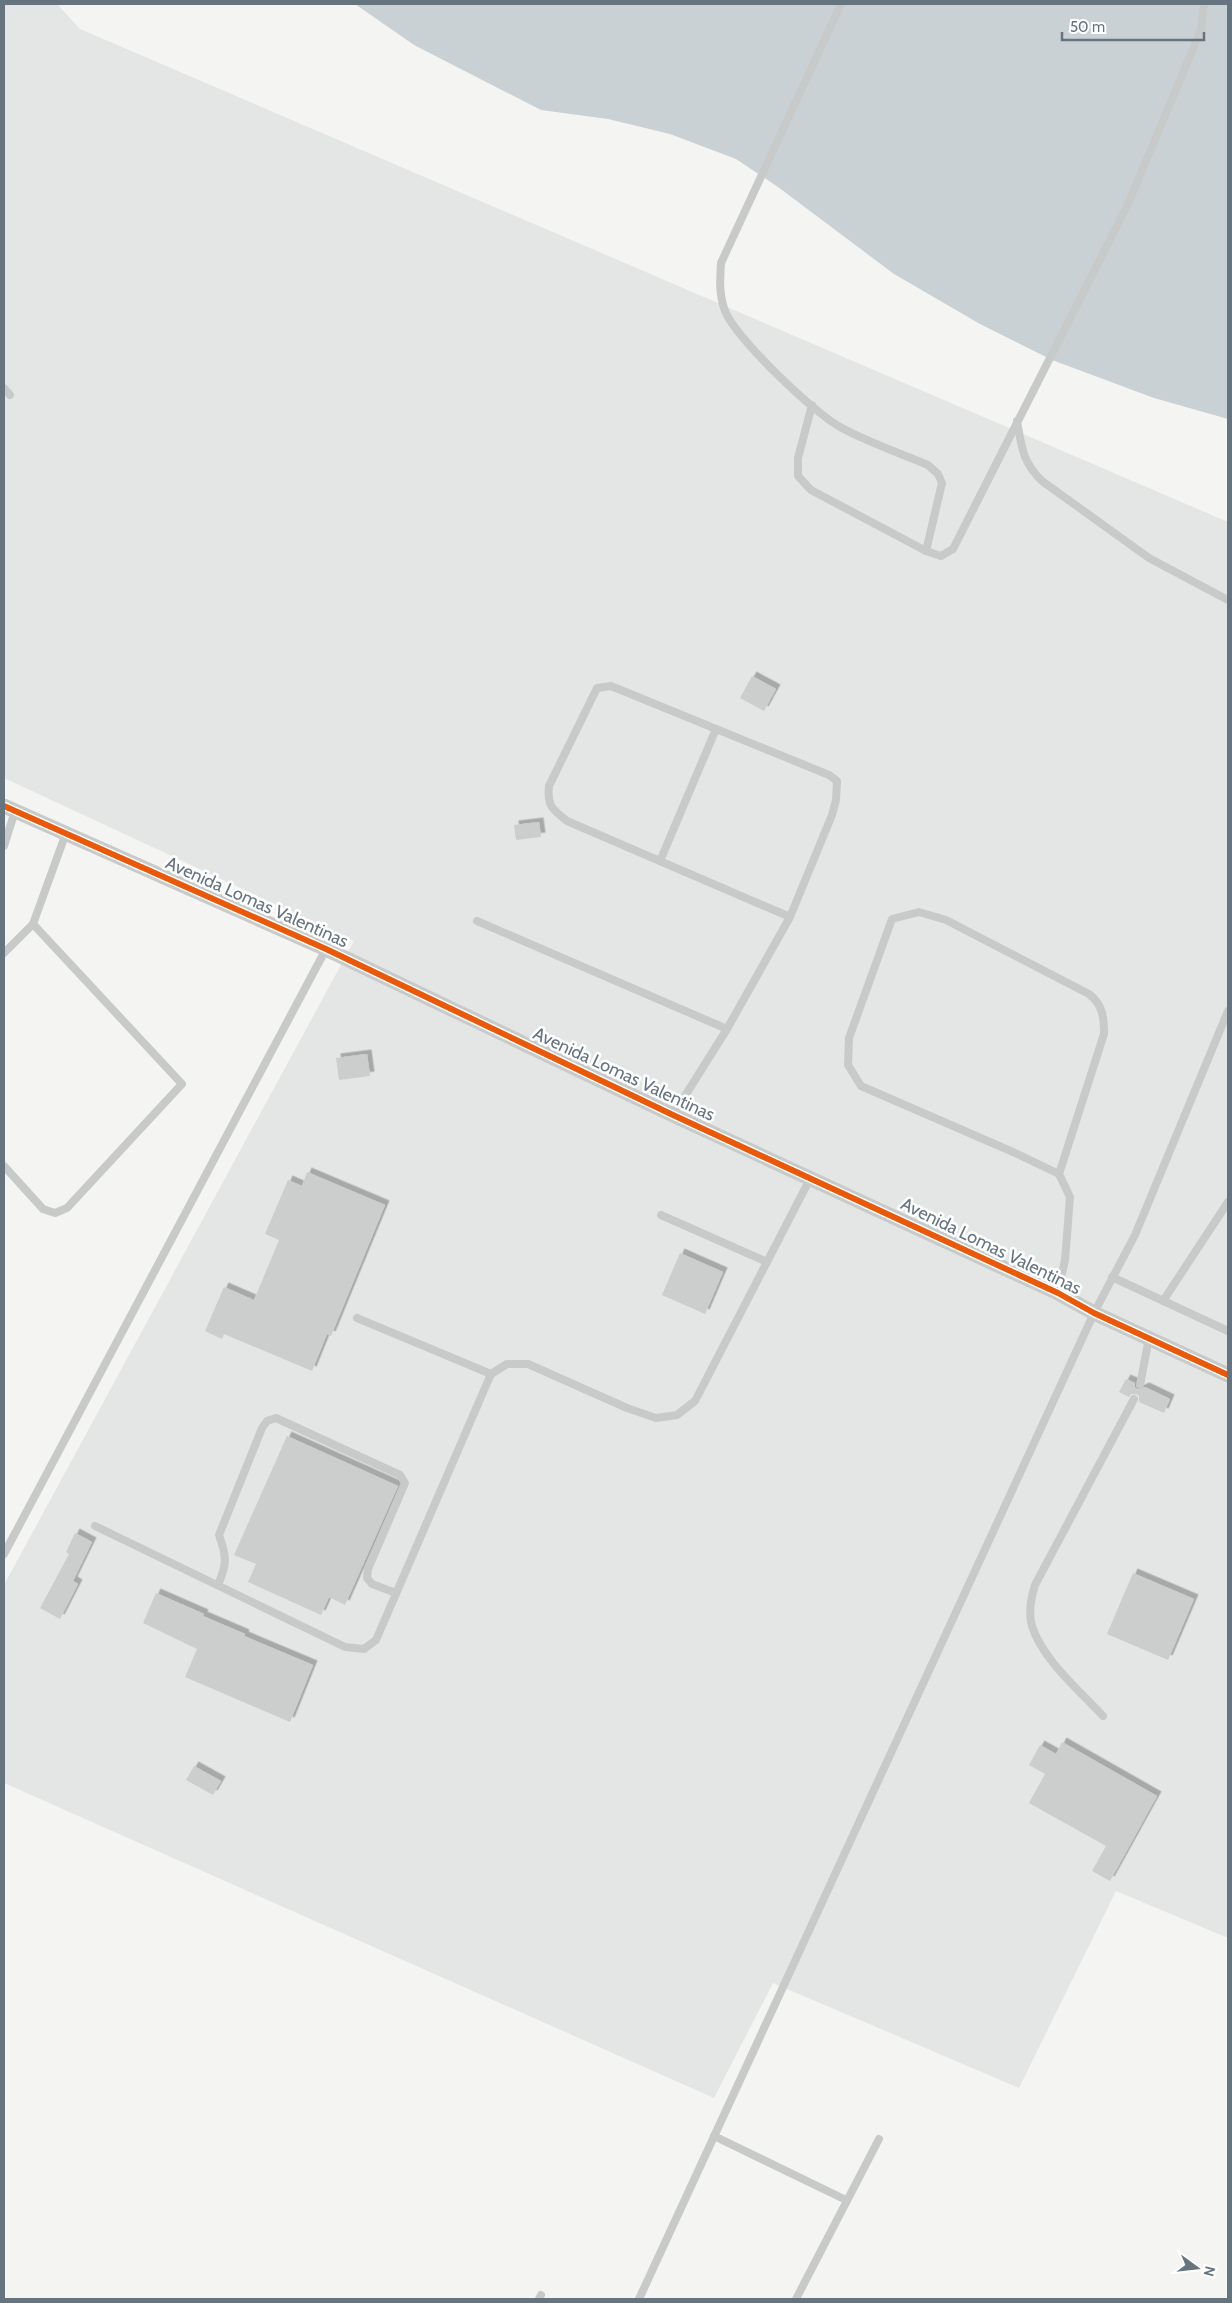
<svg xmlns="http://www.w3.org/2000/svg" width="1232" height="2303" font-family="Cabin,sans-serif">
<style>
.built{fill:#e4e5e5}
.water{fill:#cad1d4}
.building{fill:#cccdcd;filter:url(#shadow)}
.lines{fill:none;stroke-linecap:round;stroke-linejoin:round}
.lane{stroke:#c8caca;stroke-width:8}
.street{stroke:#c8caca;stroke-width:15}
.cycleway-casing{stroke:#fff;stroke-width:9}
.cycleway{stroke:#e8590c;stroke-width:6}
.labels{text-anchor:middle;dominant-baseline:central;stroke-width:5;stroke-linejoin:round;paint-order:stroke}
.street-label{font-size:18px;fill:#667480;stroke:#fff}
</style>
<defs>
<filter id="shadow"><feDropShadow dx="4.5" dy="-4.5" stdDeviation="0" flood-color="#0004"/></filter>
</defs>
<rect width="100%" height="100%" fill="#f4f4f2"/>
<!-- built -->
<path class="built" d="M4,4H57L80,29L1228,522V1938L1116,1891L1019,2088L773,1983L714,2098L4,1783V1585L354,941L4,778Z"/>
<!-- water -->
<path class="water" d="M355,4H1228V419L1154,398L1052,360L980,324L894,274L778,187L736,159L670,134L608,119L541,110L414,45Z"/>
<!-- building -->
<g class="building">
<path d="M752,676L776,689L764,711L740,698Z"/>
<path d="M539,822L541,837L516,840L514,825Z"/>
<path d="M367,1054L370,1076L339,1080L336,1058Z"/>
<path d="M307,1172L385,1205L331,1336L327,1334L312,1371L224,1334L222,1339L205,1331L224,1287L254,1300L279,1240L265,1234L288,1180L302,1186Z"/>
<path d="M680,1253L723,1272L705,1314L662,1295Z"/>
<path d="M1126,1379L1135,1383V1387L1138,1390L1145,1387L1170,1399L1164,1413L1139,1402V1396L1136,1394H1131L1129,1397L1119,1392Z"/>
<path d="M287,1436L398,1486L345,1605L329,1597L321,1615L248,1582L256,1564L234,1555Z"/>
<path d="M75,1533L92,1542L73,1581L78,1584L60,1619L40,1608L69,1554L66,1552Z"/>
<path d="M1133,1573L1194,1599L1168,1660L1107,1634Z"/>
<path d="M156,1593L204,1614L203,1616L245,1634L244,1636L313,1665L290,1722L185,1677L197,1649L143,1623Z"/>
<path d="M1062,1742L1157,1796L1110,1881L1092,1871L1106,1846L1029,1803L1045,1774L1029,1765L1040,1745L1056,1754Z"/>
<path d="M194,1766L221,1781L213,1795L186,1780Z"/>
</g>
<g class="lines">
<!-- lane -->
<g class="lane">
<path d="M841,4L721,263C720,278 719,293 724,308C732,335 814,413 840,427C867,442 900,453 928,465L938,474L942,483L926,551L941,556L953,549L1128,204L1201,30L1204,4"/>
<path d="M4,388L10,395"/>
<path d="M812,405L798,458V476L811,490L926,551"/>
<path d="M1017,421C1022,448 1022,461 1042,481L1149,558L1228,600"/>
<path d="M4,846L15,811"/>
<path d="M660,861L716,729"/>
<path d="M477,921L727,1029"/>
<path d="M4,953L33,924"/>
<path d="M673,1115L727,1029L790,917L832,815L836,800L837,781L829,775L611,686L597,688L549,786C547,806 552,809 567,821L790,917"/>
<path d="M4,1166L43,1209L55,1213L67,1208L182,1084L33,924L66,833"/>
<path d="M661,1215L767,1262"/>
<path d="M1112,1277L1228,1331"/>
<path d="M1058,1293L1065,1260L1070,1197L1059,1174L1013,1152L861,1086L848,1065L849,1038L892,919L919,912L946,920L1089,994C1103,1005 1104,1017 1104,1034L1059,1174"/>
<path d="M1163,1301L1228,1202"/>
<path d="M357,1318L491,1374"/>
<path d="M1140,1385L1149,1338"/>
<path d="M95,1526L345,1647L364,1649L376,1640L491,1374L507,1364H528L627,1408L656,1418L677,1415L695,1401L811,1177"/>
<path d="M4,1554L326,949"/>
<path d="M218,1585C227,1564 227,1557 219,1535L262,1428L267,1421L276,1418L400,1475L405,1483L368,1569L367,1578L372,1584L396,1593"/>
<path d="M1103,1716C1080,1691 1042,1659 1032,1626C1028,1613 1031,1598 1035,1585L1134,1399"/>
<path d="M714,2136L846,2200"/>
<path d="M539,2299L541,2295"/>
<path d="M639,2299L1094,1313L1135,1235L1228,1011"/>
<path d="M796,2299L879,2139"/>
</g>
<!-- street -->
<path class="street" d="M4,806L326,949L673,1115L1058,1293L1094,1313L1228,1375"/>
<!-- cycleway casing -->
<g class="cycleway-casing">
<path id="cycleway" d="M4,806L326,949L673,1115L1058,1293L1094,1313L1228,1375"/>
</g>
<!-- cycleway -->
<use href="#cycleway" class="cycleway"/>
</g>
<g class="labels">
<!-- street labels -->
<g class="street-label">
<text transform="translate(257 902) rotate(24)">Avenida Lomas Valentinas</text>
<text transform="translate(624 1074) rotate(25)">Avenida Lomas Valentinas</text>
<text transform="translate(991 1246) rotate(26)">Avenida Lomas Valentinas</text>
</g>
</g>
<!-- border -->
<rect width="1232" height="2303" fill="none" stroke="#667480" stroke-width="10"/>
<!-- north arrow -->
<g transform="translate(1197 2268) rotate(105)" stroke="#ffffff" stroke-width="4" paint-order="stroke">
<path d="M0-4L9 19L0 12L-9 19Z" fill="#667480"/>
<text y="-8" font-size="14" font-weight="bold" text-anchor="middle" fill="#667480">N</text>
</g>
<!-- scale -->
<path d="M1062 32v8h142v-8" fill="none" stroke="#667480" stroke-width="2.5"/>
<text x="1070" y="32" font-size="15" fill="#667480" stroke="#ffffff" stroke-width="4" paint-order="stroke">50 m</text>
</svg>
